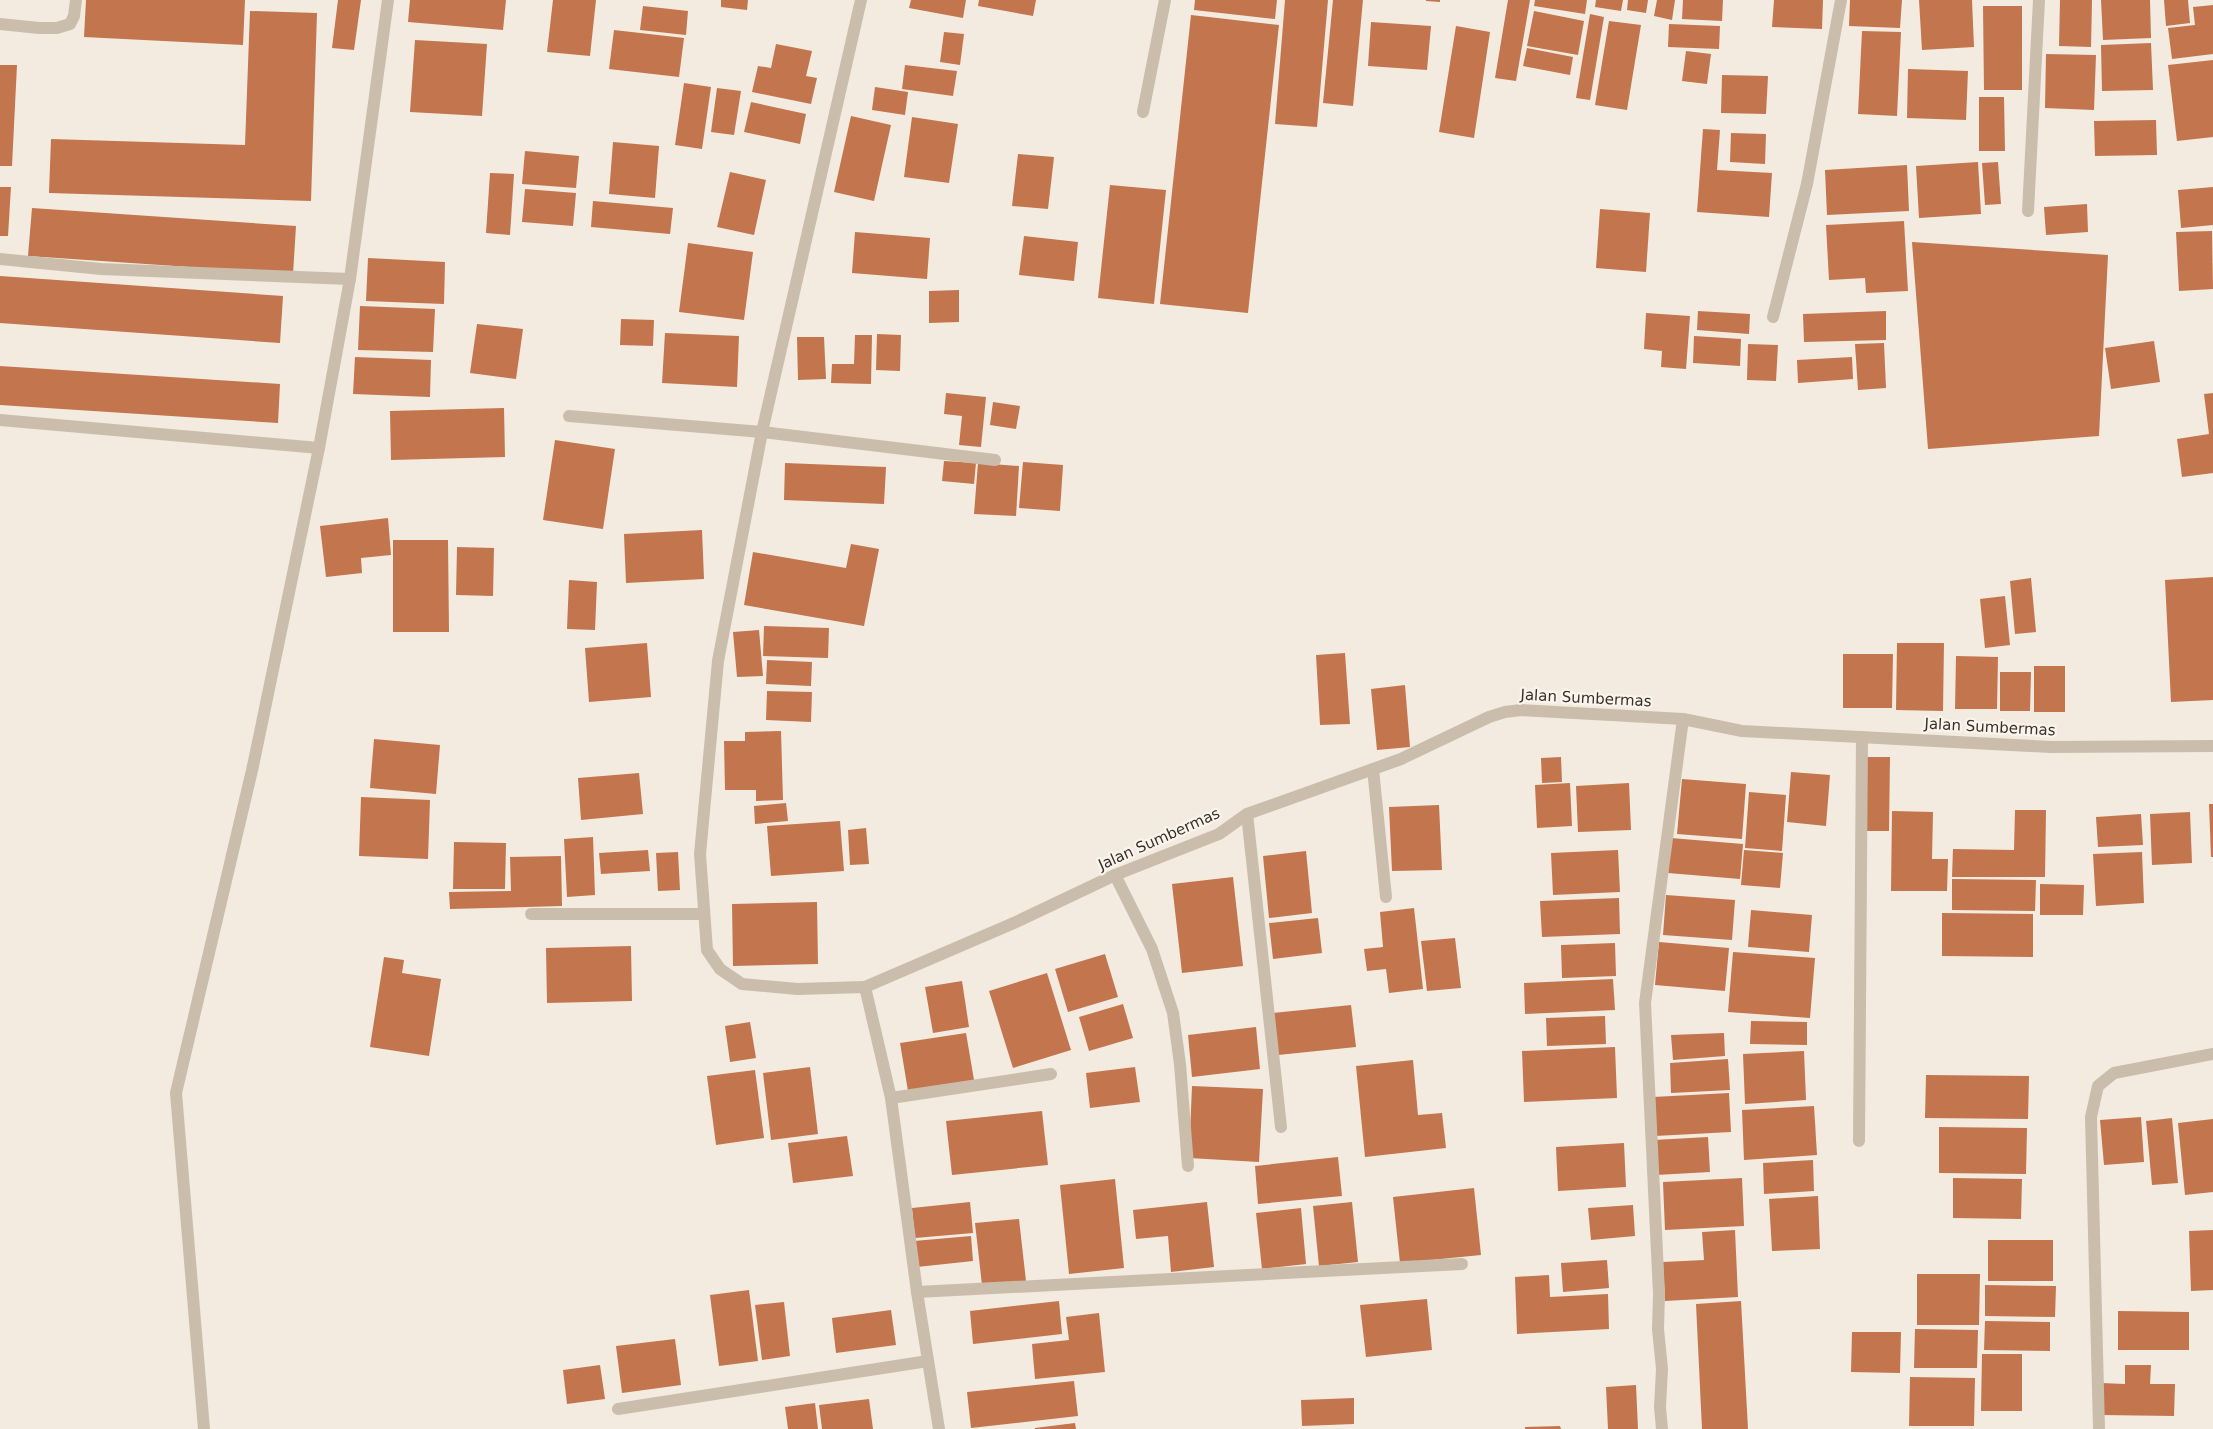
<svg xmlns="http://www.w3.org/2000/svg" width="2213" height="1429" font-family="'DejaVu Sans',sans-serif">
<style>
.building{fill:#c3754d}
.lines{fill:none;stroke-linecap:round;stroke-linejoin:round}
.minor{stroke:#cbbdab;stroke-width:12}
.labels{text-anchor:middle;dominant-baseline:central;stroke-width:4.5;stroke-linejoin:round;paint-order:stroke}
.street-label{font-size:15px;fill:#39302a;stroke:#faf5ec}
</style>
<rect width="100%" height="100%" fill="#f3ebe0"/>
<!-- building -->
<g class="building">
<path d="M86,0H245L243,45L84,37Z"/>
<path d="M338,0H361L354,50L332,48Z"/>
<path d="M410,0H506L503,30L408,22Z"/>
<path d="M553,0H596L590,56L547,52Z"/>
<path d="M721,0H748L747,10L721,7Z"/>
<path d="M911,0H966L963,18L909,8Z"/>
<path d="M979,0H1036L1033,16L978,6Z"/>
<path d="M1195,0H1277L1275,19L1194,10Z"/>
<path d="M1285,0H1328L1317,127L1275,124Z"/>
<path d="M1333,0H1363L1353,106L1323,103Z"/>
<path d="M1426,0H1440V2L1426,1Z"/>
<path d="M1508,0H1530L1516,81L1495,78Z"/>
<path d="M1535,0H1587L1585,14L1534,6Z"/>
<path d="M1596,0H1623L1621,11L1595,7Z"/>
<path d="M1628,0H1648L1646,13L1627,10Z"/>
<path d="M1657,0H1675L1672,20L1654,16Z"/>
<path d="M1683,0H1723L1722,21L1682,19Z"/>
<path d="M1774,0H1823L1822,29L1772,27Z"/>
<path d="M1850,0H1902L1900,28L1849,26Z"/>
<path d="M1919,0H1972L1974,47L1922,50Z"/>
<path d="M2060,0H2092L2091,47L2059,46Z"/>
<path d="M2101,0H2150L2151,38L2103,40Z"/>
<path d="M2164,0H2188L2190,23L2166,26Z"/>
<path d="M2213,5V54L2172,59L2168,28L2195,25L2193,7Z"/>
<path d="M643,6L688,11L686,35L640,30Z"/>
<path d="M1983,6H2022V90H1984Z"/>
<path d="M250,11L317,13L311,201L49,193L51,139L245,145Z"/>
<path d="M1534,11L1584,21L1578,55L1527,46Z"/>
<path d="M1590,14L1604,17L1590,100L1576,98Z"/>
<path d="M1191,15L1279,25L1248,313L1160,304Z"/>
<path d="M1609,21L1641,25L1627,110L1595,105Z"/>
<path d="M1371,22L1431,26L1427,70L1368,66Z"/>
<path d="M1669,24L1720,26L1719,49L1668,47Z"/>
<path d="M1456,26L1490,32L1474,138L1439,132Z"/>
<path d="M614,30L684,38L679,77L609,69Z"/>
<path d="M1862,31L1901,32L1897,116L1858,114Z"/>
<path d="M944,32L964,34L960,65L940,62Z"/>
<path d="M415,40L487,44L482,116L410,112Z"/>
<path d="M2151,43L2153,90L2102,91L2101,45Z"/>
<path d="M776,44L812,51L806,76L817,78L811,104L752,92L758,66L771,68Z"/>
<path d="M1527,48L1573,57L1570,75L1523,66Z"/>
<path d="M1686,51L1711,54L1707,84L1682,81Z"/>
<path d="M2046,54L2096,55L2094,110L2045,108Z"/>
<path d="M2213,60V137L2177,141L2168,65Z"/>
<path d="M0,65H17L12,166H0Z"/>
<path d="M905,65L957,71L953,96L902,89Z"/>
<path d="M1908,69L1968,71L1966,120L1907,118Z"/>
<path d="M1722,75L1768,76L1766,114L1721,113Z"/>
<path d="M684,83L711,87L702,149L675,145Z"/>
<path d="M875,87L908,92L905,115L872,110Z"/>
<path d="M717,88L741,91L734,135L711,132Z"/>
<path d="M1979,97H2004L2005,151H1979Z"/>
<path d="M751,102L806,114L800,144L744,132Z"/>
<path d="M851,116L891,125L874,201L834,192Z"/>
<path d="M912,117L958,124L949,183L904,177Z"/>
<path d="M2156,120L2157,155L2095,156L2094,121Z"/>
<path d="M1703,129L1720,130L1717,170L1772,173L1769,217L1697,212Z"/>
<path d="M1731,133L1766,134L1765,164L1730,162Z"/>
<path d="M613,142L659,146L655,198L609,194Z"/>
<path d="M525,151L579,156L576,188L522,184Z"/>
<path d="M1018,154L1054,157L1048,209L1012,206Z"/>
<path d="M1978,162L1981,214L1919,218L1916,166Z"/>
<path d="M1998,162L2001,204L1985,205L1982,163Z"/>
<path d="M1907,165L1909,211L1827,215L1825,170Z"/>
<path d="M730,172L766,180L754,235L717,227Z"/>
<path d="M490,173L514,174L510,235L486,233Z"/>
<path d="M1110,185L1166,190L1154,304L1098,298Z"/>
<path d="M0,187H11L8,236H0Z"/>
<path d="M2213,187V225L2181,228L2178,190Z"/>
<path d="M525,189L576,193L573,226L522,222Z"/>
<path d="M593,201L673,208L670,234L591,227Z"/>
<path d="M2087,204L2088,232L2046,235L2044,207Z"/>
<path d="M32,208L296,226L293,274L28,256Z"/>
<path d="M1600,209L1650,213L1646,272L1596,268Z"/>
<path d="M1904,221L1908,291L1866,293L1865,278L1829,280L1826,225Z"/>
<path d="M2212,231L2213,289L2179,291L2176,232Z"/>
<path d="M855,232L930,238L927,279L852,273Z"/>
<path d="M1024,236L1078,242L1074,281L1019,275Z"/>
<path d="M1912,242L2108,255L2099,436L1928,449Z"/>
<path d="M688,243L753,252L744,320L679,312Z"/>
<path d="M368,258L445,262L444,304L366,301Z"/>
<path d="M0,276L283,296L280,343L0,323Z"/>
<path d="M959,290V322L929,323V291Z"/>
<path d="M360,306L435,309L433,352L358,350Z"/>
<path d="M1698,311L1750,314L1749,334L1697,330Z"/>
<path d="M1886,311V340L1804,342L1803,314Z"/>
<path d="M1646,313L1690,316L1686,369L1661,367L1662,351L1644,349Z"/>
<path d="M621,319L654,320L653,346L620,345Z"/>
<path d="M477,324L523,329L516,379L470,373Z"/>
<path d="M665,333L739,336L737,387L662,383Z"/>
<path d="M877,334L901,335L900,371L876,370Z"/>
<path d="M855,335H872L871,384L831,383L832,364H854Z"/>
<path d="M1694,336L1741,339L1740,366L1693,363Z"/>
<path d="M797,337H824L826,379L798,380Z"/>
<path d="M2154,341L2160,382L2111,389L2105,348Z"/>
<path d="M1884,343L1886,388L1858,390L1855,344Z"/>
<path d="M1748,344L1778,345L1776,381L1747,380Z"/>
<path d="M355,357L431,360L430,397L353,394Z"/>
<path d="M1852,357L1853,379L1798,383L1797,360Z"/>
<path d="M0,366L280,384L278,423L0,405Z"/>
<path d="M946,393L986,397L981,447L959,445L962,416L944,414Z"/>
<path d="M2213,393V473L2182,477L2177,439L2209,434L2204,394Z"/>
<path d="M993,402L1020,406L1016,429L990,425Z"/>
<path d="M504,408L505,457L391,460L390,411Z"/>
<path d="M555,440L615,449L603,529L543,520Z"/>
<path d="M944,461L976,463L974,484L942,481Z"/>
<path d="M1023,462L1063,465L1060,511L1019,508Z"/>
<path d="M785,463L886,467L884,504L784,500Z"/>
<path d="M978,463L1019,466L1016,516L974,514Z"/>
<path d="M388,518L391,555L361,558L362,573L326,577L320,526Z"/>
<path d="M702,530L704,579L626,583L624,534Z"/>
<path d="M393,540H448L449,632H393Z"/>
<path d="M851,544L879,549L864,626L744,605L753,552L846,568Z"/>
<path d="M457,547L494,548L493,596L456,595Z"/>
<path d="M2213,577V700L2171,702L2165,580Z"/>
<path d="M2031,578L2036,632L2015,634L2010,581Z"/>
<path d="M569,580L597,582L595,630L567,629Z"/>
<path d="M2005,596L2010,645L1985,648L1980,599Z"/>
<path d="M764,626L829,628L828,658L763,656Z"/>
<path d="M759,630L763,676L737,677L733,632Z"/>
<path d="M647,643L651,697L589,702L585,648Z"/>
<path d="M1897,643H1944L1943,711L1896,710Z"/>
<path d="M1345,653L1350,724L1320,725L1316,655Z"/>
<path d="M1843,654H1893L1892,708H1843Z"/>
<path d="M1956,656L1998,657L1997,709H1955Z"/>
<path d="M767,660L812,662L811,686L766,684Z"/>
<rect x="2034" y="666" width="31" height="46"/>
<path d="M2000,672H2031L2030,711H2000Z"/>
<path d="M1405,685L1410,747L1377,750L1371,689Z"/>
<path d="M767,691L812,692L811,722L766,720Z"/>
<path d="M781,731L783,800L756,801V790H725L724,741H745V732Z"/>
<path d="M374,739L440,745L436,794L370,788Z"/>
<path d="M1561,757L1562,782L1542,783L1541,758Z"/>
<path d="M1867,757H1890L1889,831H1866Z"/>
<path d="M1791,772L1830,775L1826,826L1787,822Z"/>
<path d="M639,773L643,814L581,820L578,778Z"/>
<path d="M1682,779L1746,784L1742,839L1677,834Z"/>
<path d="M1570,783L1572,826L1537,828L1535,785Z"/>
<path d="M1629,783L1631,830L1578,832L1576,786Z"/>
<path d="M1749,792L1786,795L1782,851L1745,848Z"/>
<path d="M361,797L430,800L428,859L359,856Z"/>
<path d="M786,803L788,821L755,824L754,806Z"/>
<path d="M2209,804H2213V857H2211Z"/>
<path d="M1439,805L1442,870L1392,871L1389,807Z"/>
<path d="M2015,810H2046L2045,877H1952L1953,849L2014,850Z"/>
<path d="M1892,811L1933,812L1932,859H1948L1947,891H1891Z"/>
<path d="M2190,812L2192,863L2152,865L2150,814Z"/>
<path d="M2141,814L2143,845L2098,847L2096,817Z"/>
<path d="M840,821L844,871L771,876L767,826Z"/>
<path d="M866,828L869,864L850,865L848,830Z"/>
<path d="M593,837L595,895L567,897L564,839Z"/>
<path d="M1671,838L1743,844L1740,879L1668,873Z"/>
<path d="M454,842L506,843L505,889H453Z"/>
<path d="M648,850L650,871L601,874L599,853Z"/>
<path d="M1618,850L1620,892L1553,895L1551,853Z"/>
<path d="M1744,850L1783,853L1780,888L1741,885Z"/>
<path d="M1306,851L1312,913L1269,918L1263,856Z"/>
<path d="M678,852L680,890L658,891L656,853Z"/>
<path d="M2142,852L2144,903L2096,906L2093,854Z"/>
<path d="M561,856L562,906L450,909L449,892L511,891L510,857Z"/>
<path d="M1233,877L1243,966L1182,973L1172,884Z"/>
<path d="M1952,879L2036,880L2035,911L1952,910Z"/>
<path d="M2040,884L2084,885L2083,915H2040Z"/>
<path d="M1666,895L1735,900L1732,940L1663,935Z"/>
<path d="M1619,898L1620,934L1542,937L1540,901Z"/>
<path d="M817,902L818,964L733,966L732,904Z"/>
<path d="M1414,908L1423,989L1389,993L1386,969L1367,971L1364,949L1383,947L1380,912Z"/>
<path d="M1751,910L1812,915L1809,952L1748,947Z"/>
<path d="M1942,913L2033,914V957L1942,956Z"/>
<path d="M1318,918L1322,953L1273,959L1269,923Z"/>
<path d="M1455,938L1461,988L1427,991L1421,941Z"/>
<path d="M1659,942L1729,948L1725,991L1655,985Z"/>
<path d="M1615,943L1616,976L1562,978L1561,945Z"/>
<path d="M631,946L632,1001L547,1003L546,948Z"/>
<path d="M1733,952L1815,958L1810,1018L1728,1012Z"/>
<path d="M1105,954L1118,997L1068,1012L1055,969Z"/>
<path d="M384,957L404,960L402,973L441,979L429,1056L370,1047Z"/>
<path d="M1047,973L1071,1050L1013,1068L989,991Z"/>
<path d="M1613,979L1615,1010L1525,1014L1524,983Z"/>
<path d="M962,981L969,1027L933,1033L925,987Z"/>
<path d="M1123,1004L1133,1038L1089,1051L1079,1017Z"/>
<path d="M1351,1005L1356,1047L1278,1055L1273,1013Z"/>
<path d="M1605,1016L1606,1044L1547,1046L1546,1018Z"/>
<path d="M1751,1021L1807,1022V1045L1750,1044Z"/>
<path d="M750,1022L756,1058L730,1062L725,1026Z"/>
<path d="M1256,1027L1260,1069L1192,1077L1188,1035Z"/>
<path d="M966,1033L974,1080L908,1091L900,1043Z"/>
<path d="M1724,1033L1725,1056L1673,1060L1671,1035Z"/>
<path d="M1615,1047L1617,1098L1524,1102L1522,1051Z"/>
<path d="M1804,1051L1806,1100L1745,1104L1743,1054Z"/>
<path d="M1728,1059L1730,1090L1671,1093L1670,1063Z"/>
<path d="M1413,1060L1418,1115L1442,1113L1446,1148L1365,1157L1356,1066Z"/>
<path d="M810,1067L818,1134L771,1140L763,1073Z"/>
<path d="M1135,1067L1140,1102L1090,1108L1086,1073Z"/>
<path d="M755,1070L764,1138L716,1145L707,1076Z"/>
<path d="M1926,1075L2029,1076L2028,1119L1925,1118Z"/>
<path d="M1192,1086L1263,1089L1259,1162L1189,1158Z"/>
<path d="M1729,1093L1731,1132L1655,1136L1653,1097Z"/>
<path d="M1814,1106L1817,1155L1744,1160L1742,1110Z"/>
<path d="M1042,1111L1048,1165L952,1175L946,1121Z"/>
<path d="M2141,1117L2144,1162L2104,1165L2100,1120Z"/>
<path d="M2172,1118L2178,1183L2152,1185L2146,1121Z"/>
<path d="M2213,1119V1192L2185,1195L2178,1123Z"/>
<path d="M1939,1127L2027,1128L2026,1174L1939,1173Z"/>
<path d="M847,1136L853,1176L793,1183L788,1143Z"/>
<path d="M1708,1137L1710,1172L1656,1175L1654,1140Z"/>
<path d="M1624,1143L1626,1187L1558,1191L1556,1147Z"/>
<path d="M1338,1157L1342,1196L1258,1204L1255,1166Z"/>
<path d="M1813,1160L1814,1191L1764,1194L1763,1163Z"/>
<path d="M1742,1178L1744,1226L1665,1230L1663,1182Z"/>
<path d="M1953,1178L2022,1179L2021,1219L1953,1218Z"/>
<path d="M1115,1179L1124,1268L1069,1274L1060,1185Z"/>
<path d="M1474,1188L1481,1255L1400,1263L1393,1197Z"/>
<path d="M1818,1196L1820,1249L1772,1251L1769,1199Z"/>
<path d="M970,1202L973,1233L915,1238L912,1208Z"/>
<path d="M1207,1202L1214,1267L1171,1272L1168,1236L1136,1239L1133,1210Z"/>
<path d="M1352,1202L1358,1262L1319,1266L1313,1206Z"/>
<path d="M1633,1205L1635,1236L1591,1240L1588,1208Z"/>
<path d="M1301,1208L1306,1264L1262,1269L1256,1213Z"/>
<path d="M1019,1219L1026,1281L982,1285L975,1223Z"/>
<path d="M1735,1230L1738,1297L1665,1301L1663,1262L1704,1260L1702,1232Z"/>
<path d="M2213,1230V1290L2191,1291L2189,1231Z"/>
<path d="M971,1236L973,1261L917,1267L914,1241Z"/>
<rect x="1988" y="1240" width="65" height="41"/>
<path d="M1607,1260L1609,1288L1563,1292L1561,1263Z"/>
<path d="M1917,1274H1980L1979,1325H1917Z"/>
<path d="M1549,1275L1550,1297L1608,1294L1609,1329L1517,1334L1515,1277Z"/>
<path d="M1985,1285L2056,1286L2055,1317L1985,1316Z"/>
<path d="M749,1290L758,1361L719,1366L710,1295Z"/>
<path d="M1427,1299L1432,1350L1366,1357L1360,1305Z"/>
<path d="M1059,1301L1062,1334L973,1344L970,1311Z"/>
<path d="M1741,1301L1748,1429H1702L1696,1304Z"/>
<path d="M784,1302L790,1356L762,1360L755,1305Z"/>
<path d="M891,1310L896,1345L836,1353L832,1318Z"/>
<path d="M2118,1311L2189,1312V1350H2118Z"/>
<path d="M1099,1313L1105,1372L1035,1379L1032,1344L1069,1340L1066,1317Z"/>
<path d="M1985,1321L2050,1322V1351L1984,1350Z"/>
<path d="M1915,1329L1978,1330L1977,1368H1914Z"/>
<path d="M1852,1332H1901L1900,1373L1851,1372Z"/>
<path d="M675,1339L681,1385L622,1393L616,1346Z"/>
<path d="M1982,1354H2022V1411H1981Z"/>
<path d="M600,1365L605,1399L567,1404L563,1370Z"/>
<path d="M2125,1365H2151L2150,1384H2175L2174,1416L2101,1415V1383L2125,1384Z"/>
<path d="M1910,1377L1975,1378L1974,1426H1909Z"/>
<path d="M1074,1381L1078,1416L971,1428L967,1392Z"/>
<path d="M1636,1385L1638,1429H1608L1606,1387Z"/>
<path d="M1354,1398V1424L1302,1426L1301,1400Z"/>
<path d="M869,1399L873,1429H822L819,1405Z"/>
<path d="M815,1403L818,1429H788L785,1407Z"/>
<path d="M1075,1423L1076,1429H1035V1428Z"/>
<path d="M1560,1426L1561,1429H1525V1427Z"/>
</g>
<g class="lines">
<!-- minor -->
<g class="minor">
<path d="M861,0L762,432L718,661L700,854L707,950L720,969L742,984L797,989L865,987L891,1098L917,1292L939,1429"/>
<path d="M0,24L39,28H57L70,24L74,16L76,0"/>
<path d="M1143,112L1165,0"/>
<path d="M2028,211L2039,0"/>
<path d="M0,259L101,269L350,279"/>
<path d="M1773,317L1807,184L1841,0"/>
<path d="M569,416L762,432L995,460"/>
<path d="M0,420L319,448"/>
<path d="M1373,769L1386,897"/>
<path d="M1247,814L1281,1127"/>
<path d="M1115,875L1152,949L1173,1013L1180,1064L1188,1166"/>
<path d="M531,914H704"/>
<path d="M865,987L1016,922L1115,875L1219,834L1247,814L1401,759L1489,717L1505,712L1521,710L1683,719L1742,731L2051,747L2213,746"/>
<path d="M891,1098L1051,1074"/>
<path d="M1859,1141L1862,737"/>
<path d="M917,1292L1462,1264"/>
<path d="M618,1409L928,1361"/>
<path d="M204,1429L176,1093L253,766L319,448L350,279L388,0"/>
<path d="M1662,1429L1660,1407L1662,1369L1658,1329L1659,1294L1645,1003L1683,719"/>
<path d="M2099,1429L2091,1117L2098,1086L2114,1073L2213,1054"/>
</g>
</g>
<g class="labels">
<!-- street labels -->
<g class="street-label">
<text transform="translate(1586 698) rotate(3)">Jalan Sumbermas</text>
<text transform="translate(1990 727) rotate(3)">Jalan Sumbermas</text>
<text transform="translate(1159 839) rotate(-24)">Jalan Sumbermas</text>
</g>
</g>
</svg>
